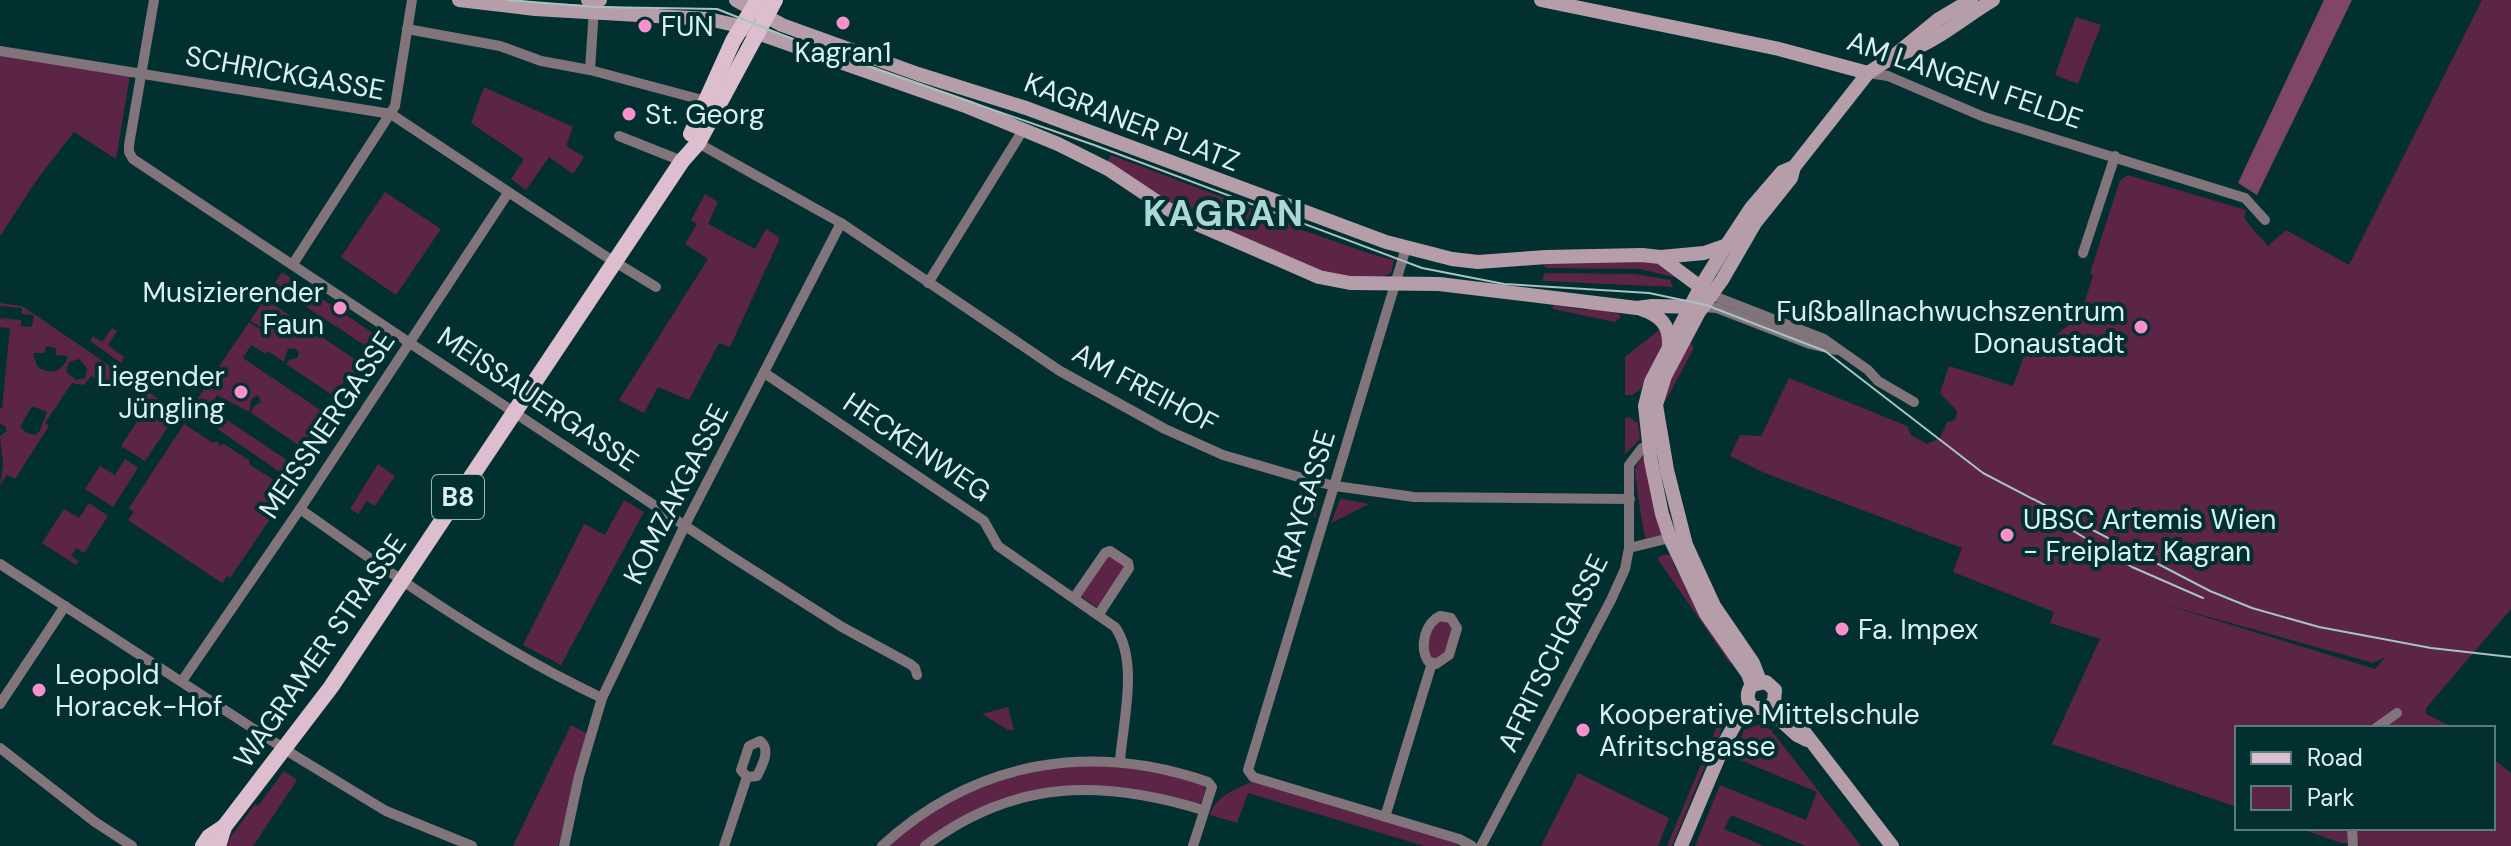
<svg xmlns="http://www.w3.org/2000/svg" width="2511" height="846" font-family="'DM Sans',sans-serif">
<style>
.green{fill:#5c2446;fill-rule:evenodd}
.forest{fill:#814567}
.lines{fill:none;stroke-linecap:round;stroke-linejoin:round}
.street{stroke:#82747b;stroke-width:10}
.secondary{stroke:#b59eaa;stroke-width:14}
.primary{stroke:#dcbece;stroke-width:16}
.tram{stroke:#a8c3c3;stroke-width:2}
.poi-dot{fill:#f890cb;stroke:#023030;stroke-width:3}
.labels{text-anchor:middle;dominant-baseline:central;stroke-width:8;stroke-linejoin:round;paint-order:stroke}
.shield{fill:#023030;stroke:#9ab7b6;stroke-width:2}
.shield-label{font-size:26px;font-weight:bold;fill:#dbf1f0}
.poi-label{font-size:28px;fill:#dbf1f0;stroke:#023030;text-anchor:start}
.street-label{font-size:28px;fill:#dbf1f0;stroke:#023030}
.district-label{font-size:36px;font-weight:bold;letter-spacing:2px;fill:#acd9d7;stroke:#023030}
</style>
<rect width="100%" height="100%" fill="#023030"/>
<!-- green -->
<g class="green">
<path d="M2482,0H2511V609L2426,708V714L2454,728H2237V807L2052,744L2100,639L2050,623L2054,612L1953,572L1962,548L1765,473L1730,456L1740,435L1761,436L1789,378L1907,426L1911,435L1927,444L1940,438L1947,422L1955,420L1957,411L1940,393L1949,366L2013,386L2031,338L2047,341L2080,317L2093,275L2090,273L2120,180L2128,175L2246,210L2244,217C2251,229 2260,235 2268,246L2286,230L2349,265ZM2163,604L2373,663L2385,657L2375,669Z"/>
<path d="M2076,17L2101,25L2078,84L2055,75Z"/>
<path d="M0,54L130,75L116,159L74,132L38,178L0,236Z"/>
<path d="M484,87L573,127L566,146L584,157L573,174L549,157L526,190L511,179L524,159L471,123Z"/>
<path d="M1111,155L1296,225H1303L1302,230L1371,254L1394,260L1391,273C1372,283 1342,278 1322,273L1209,227L1107,163Z"/>
<path d="M385,192L441,229L396,295L341,257Z"/>
<path d="M705,194L718,202L708,224L755,249L766,229L780,238L730,347L719,343L689,400L658,387L644,413L619,400L708,259L685,244L697,224L691,220Z"/>
<path d="M1639,259L1661,264L1677,278L1640,269L1546,268L1543,264V260Z"/>
<path d="M282,272L382,339L375,352L285,293L277,307L365,366L353,384L347,377L342,385L351,387L340,400L286,364L289,360L297,358L299,353L295,348L288,349L284,362L268,351L266,354L251,345L243,358L331,417L319,429L322,431L320,433L314,428L310,434L317,438L307,451L251,413L254,406L261,402L258,395L252,398L249,412L217,395L209,408L299,468L296,480L284,475L190,410L249,322L261,330L263,328L250,321Z"/>
<path d="M1545,273L1635,274L1670,280L1673,287L1542,281Z"/>
<path d="M0,303L22,306L178,412L145,461L121,446L144,411L134,404L139,395L115,380L109,388L91,376L84,385L72,383L45,423L49,426L15,479L7,475L0,485L3,464L0,436L7,431L5,426L0,424V408H2L10,328L0,327V318L21,320V326L32,327L34,315L22,314V308L0,306ZM46,346L56,348V355L68,356C64,372 49,376 37,366L33,353H45ZM79,359L87,368L85,378L76,380L66,372L69,362ZM32,406L47,412L39,432L35,435L27,433L20,427Z"/>
<path d="M1553,305L1587,310L1589,306L1620,314V318L1615,322L1553,309Z"/>
<path d="M1663,327L1665,342L1640,390L1632,395H1625V357Z"/>
<path d="M112,328L117,331L108,345L124,357L121,363L90,341L93,336L102,342Z"/>
<path d="M1689,342L1693,346V350L1666,400L1663,401L1665,389Z"/>
<path d="M1629,417L1638,423L1640,439L1625,454V418Z"/>
<path d="M184,424L213,443L217,441L220,446L224,444L250,461L249,464L280,484L277,488L287,494L230,578L227,576L222,583L128,520L134,512L129,508Z"/>
<path d="M1645,456L1665,534L1646,541C1644,537 1635,477 1635,470C1636,467 1638,462 1640,458Z"/>
<path d="M125,459L138,468L113,507L85,489L100,466L115,475Z"/>
<path d="M378,464L395,476L375,506L367,501L358,514L350,509Z"/>
<path d="M1299,490L1320,497L1315,518Z"/>
<path d="M624,500L644,512L561,665L523,645L584,524L605,535Z"/>
<path d="M1340,500L1342,499L1369,504L1331,523Z"/>
<path d="M89,503L108,516L84,553L76,548L71,556L79,561L76,565L42,543L64,509L79,518Z"/>
<path d="M1107,554L1126,567L1098,608L1079,595Z"/>
<path d="M1666,554L1671,556L1674,566L1733,664L1729,662L1657,558Z"/>
<path d="M1446,620L1452,628L1445,655L1437,659L1432,658L1427,646L1435,622Z"/>
<path d="M1008,707L1014,730H1008L982,714Z"/>
<path d="M1725,713L1717,746L1713,747L1672,846H1667L1722,714Z"/>
<path d="M1760,724L1771,730L1861,846H1806L1731,815L1724,829L1764,846H1695L1720,785L1806,820L1817,792L1733,757L1744,730Z"/>
<path d="M571,725L588,734L558,846H513Z"/>
<path d="M2493,759L2511,773V846H2359V843H2341L2299,828H2493Z"/>
<path d="M1060,765L1127,766L1202,783L1206,789L1201,803L1198,804L1130,788L1093,785L1055,788L936,833L919,846H886L944,803L993,781Z"/>
<path d="M284,771L297,780L253,846H224L255,804L258,806Z"/>
<path d="M1578,773L1669,818L1658,846H1541Z"/>
<path d="M1253,781L1457,843V846H1424L1248,793L1237,823L1210,815C1217,793 1237,790 1253,781Z"/>
</g>
<!-- forest -->
<path class="forest" d="M2324,0H2352L2257,195L2238,183Z"/>
<g class="lines">
<!-- street -->
<g class="street">
<path d="M154,0L129,145V152L133,159L729,555L842,627L910,664L915,668L917,675"/>
<path d="M407,29L500,46L541,61L590,70L706,101"/>
<path d="M0,51L391,114L602,254L656,287"/>
<path d="M590,70L594,8"/>
<path d="M1868,73L1888,76L1984,117L2245,198L2265,220"/>
<path d="M619,136L682,161"/>
<path d="M698,143L841,223L1060,371L1165,429L1223,455L1302,478L1335,486L1414,497L1630,499"/>
<path d="M1406,248L1248,770L1253,777L1459,839L1472,846"/>
<path d="M2083,253L2115,156"/>
<path d="M293,264L395,106L412,0"/>
<path d="M928,283L1023,130"/>
<path d="M1711,295L1824,339L1868,370L1878,381L1914,402"/>
<path d="M1703,307L1717,308L1810,344L1835,350"/>
<path d="M766,374L984,521L998,546L1115,627C1139,661 1123,721 1120,761"/>
<path d="M300,509C397,578 495,648 602,698"/>
<path d="M1629,548L1674,537"/>
<path d="M0,564L297,757L386,811L472,846"/>
<path d="M1074,598L1105,553L1110,551L1128,563L1129,568L1099,614"/>
<path d="M1440,616L1451,618L1457,628L1449,655L1436,664L1428,661C1419,647 1425,623 1440,616Z"/>
<path d="M182,681L300,509L508,193"/>
<path d="M0,704L65,606"/>
<path d="M2376,728L2397,713"/>
<path d="M760,741C771,749 763,764 757,776L747,777L741,770L749,746Z"/>
<path d="M0,748L95,822L132,846"/>
<path d="M1385,817L1432,663"/>
<path d="M2352,828L2353,846"/>
<path d="M564,846L579,776L602,698L685,525L841,223"/>
<path d="M724,846L747,777"/>
<path d="M882,846C974,761 1090,741 1208,782L1212,787L1193,846"/>
<path d="M925,846C1014,779 1101,779 1203,810"/>
<path d="M1481,846L1611,600L1625,569L1629,548V465L1642,448L1653,445"/>
</g>
<!-- secondary -->
<g class="secondary">
<path d="M459,0L535,9L708,19L735,25L968,107L1058,144L1108,169L1168,209L1197,224L1319,277L1350,283L1439,284L1637,308L1652,306L1703,307"/>
<path d="M588,0H600"/>
<path d="M736,0L782,25L918,74L1026,108L1386,242L1452,259L1478,262L1546,257L1642,255L1660,257L1711,295"/>
<path d="M1541,0L1779,49L1868,73"/>
<path d="M1902,53C1934,44 1964,17 1993,0"/>
<path d="M1794,167L1782,172L1751,208L1722,252L1700,288L1651,382L1645,406L1651,461L1662,514L1670,538L1706,614L1748,674L1752,685C1746,693 1746,701 1754,708H1767L1797,735L1807,740"/>
<path d="M1661,257L1704,253L1727,245"/>
<path d="M1641,309C1660,315 1670,325 1669,345"/>
<path d="M1760,681L1753,663L1714,606L1686,545L1667,470L1656,405L1665,376L1699,312L1722,280L1755,223L1791,178L1794,167L1868,73L1894,56L1939,19L1971,0"/>
<path d="M1752,685L1766,682L1775,690L1774,702L1767,708"/>
<path d="M1805,733L1892,846"/>
<path d="M1681,846L1725,742L1738,719L1754,708"/>
</g>
<!-- primary -->
<g class="primary">
<path d="M691,134L733,41L758,0"/>
<path d="M203,846L209,837L224,827"/>
<path d="M218,846L224,827L331,687L682,161L698,143L775,0"/>
</g>
<!-- tram -->
<g class="tram">
<path d="M507,0L595,7L717,9L813,47L1094,145L1422,268L1504,284L1649,293L1706,305L1825,351L1983,473L2210,591L2252,608L2319,627L2431,648L2511,657"/>
<path d="M2072,530L2132,567L2203,598"/>
</g>
</g>
<!-- markers -->
<g class="poi-dot">
<circle cx="843" cy="23" r="8"/>
<circle cx="645" cy="26" r="8"/>
<circle cx="629" cy="114" r="8"/>
<circle cx="340" cy="308" r="8"/>
<circle cx="2141" cy="327" r="8"/>
<circle cx="241" cy="392" r="8"/>
<circle cx="2007" cy="535" r="8"/>
<circle cx="1842" cy="629" r="8"/>
<circle cx="39" cy="690" r="8"/>
<circle cx="1583" cy="730" r="8"/>
</g>
<g class="labels">
<!-- shield labels -->
<rect class="shield" x="432" y="475" width="52" height="44" rx="6"/>
<g class="shield-label">
<text x="458" y="497">B8</text>
</g>
<!-- poi labels -->
<g class="poi-label">
<text x="661" y="26">FUN</text>
<text x="843" y="52" text-anchor="middle">Kagran1</text>
<text x="645" y="114">St. Georg</text>
<text x="324" y="292" text-anchor="end">Musizierender<tspan x="324" dy="32">Faun</tspan></text>
<text x="2125" y="311" text-anchor="end">Fußballnachwuchszentrum<tspan x="2125" dy="32">Donaustadt</tspan></text>
<text x="225" y="376" text-anchor="end">Liegender<tspan x="225" dy="32">Jüngling</tspan></text>
<text x="2023" y="519">UBSC Artemis Wien<tspan x="2023" dy="32">- Freiplatz Kagran</tspan></text>
<text x="1858" y="629">Fa. Impex</text>
<text x="55" y="674">Leopold<tspan x="55" dy="32">Horacek-Hof</tspan></text>
<text x="1599" y="714">Kooperative Mittelschule<tspan x="1599" dy="32">Afritschgasse</tspan></text>
</g>
<!-- street labels -->
<g class="street-label">
<text transform="translate(285 73) rotate(10)">SCHRICKGASSE</text>
<text transform="translate(1965 80) rotate(19)">AM LANGEN FELDE</text>
<text transform="translate(1132 122) rotate(21)">KAGRANER PLATZ</text>
<text transform="translate(1145 388) rotate(28)">AM FREIHOF</text>
<text transform="translate(538 399) rotate(34)">MEISSAUERGASSE</text>
<text transform="translate(327 425) rotate(-56)">MEISSNERGASSE</text>
<text transform="translate(917 447) rotate(34)">HECKENWEG</text>
<text transform="translate(676 494) rotate(-63)">KOMZAKGASSE</text>
<text transform="translate(1304 504) rotate(-73)">KRAYGASSE</text>
<text transform="translate(320 651) rotate(-55)">WAGRAMER STRASSE</text>
<text transform="translate(1553 653) rotate(-64)">AFRITSCHGASSE</text>
</g>
<!-- district labels -->
<g class="district-label">
<text x="1224" y="213">KAGRAN</text>
</g>
</g>
<!-- legend -->
<rect x="2235" y="726" width="260" height="104" fill="#023030" stroke="#597d7d" stroke-width="2"/>
<rect x="2251" y="752" width="40" height="12" fill="#dcbece" stroke="#597d7d" stroke-width="2"/>
<text x="2307" y="766" font-size="24" fill="#dbf1f0">Road</text>
<rect x="2251" y="786" width="40" height="24" fill="#5c2446" stroke="#597d7d" stroke-width="2"/>
<text x="2307" y="806" font-size="24" fill="#dbf1f0">Park</text>
</svg>
